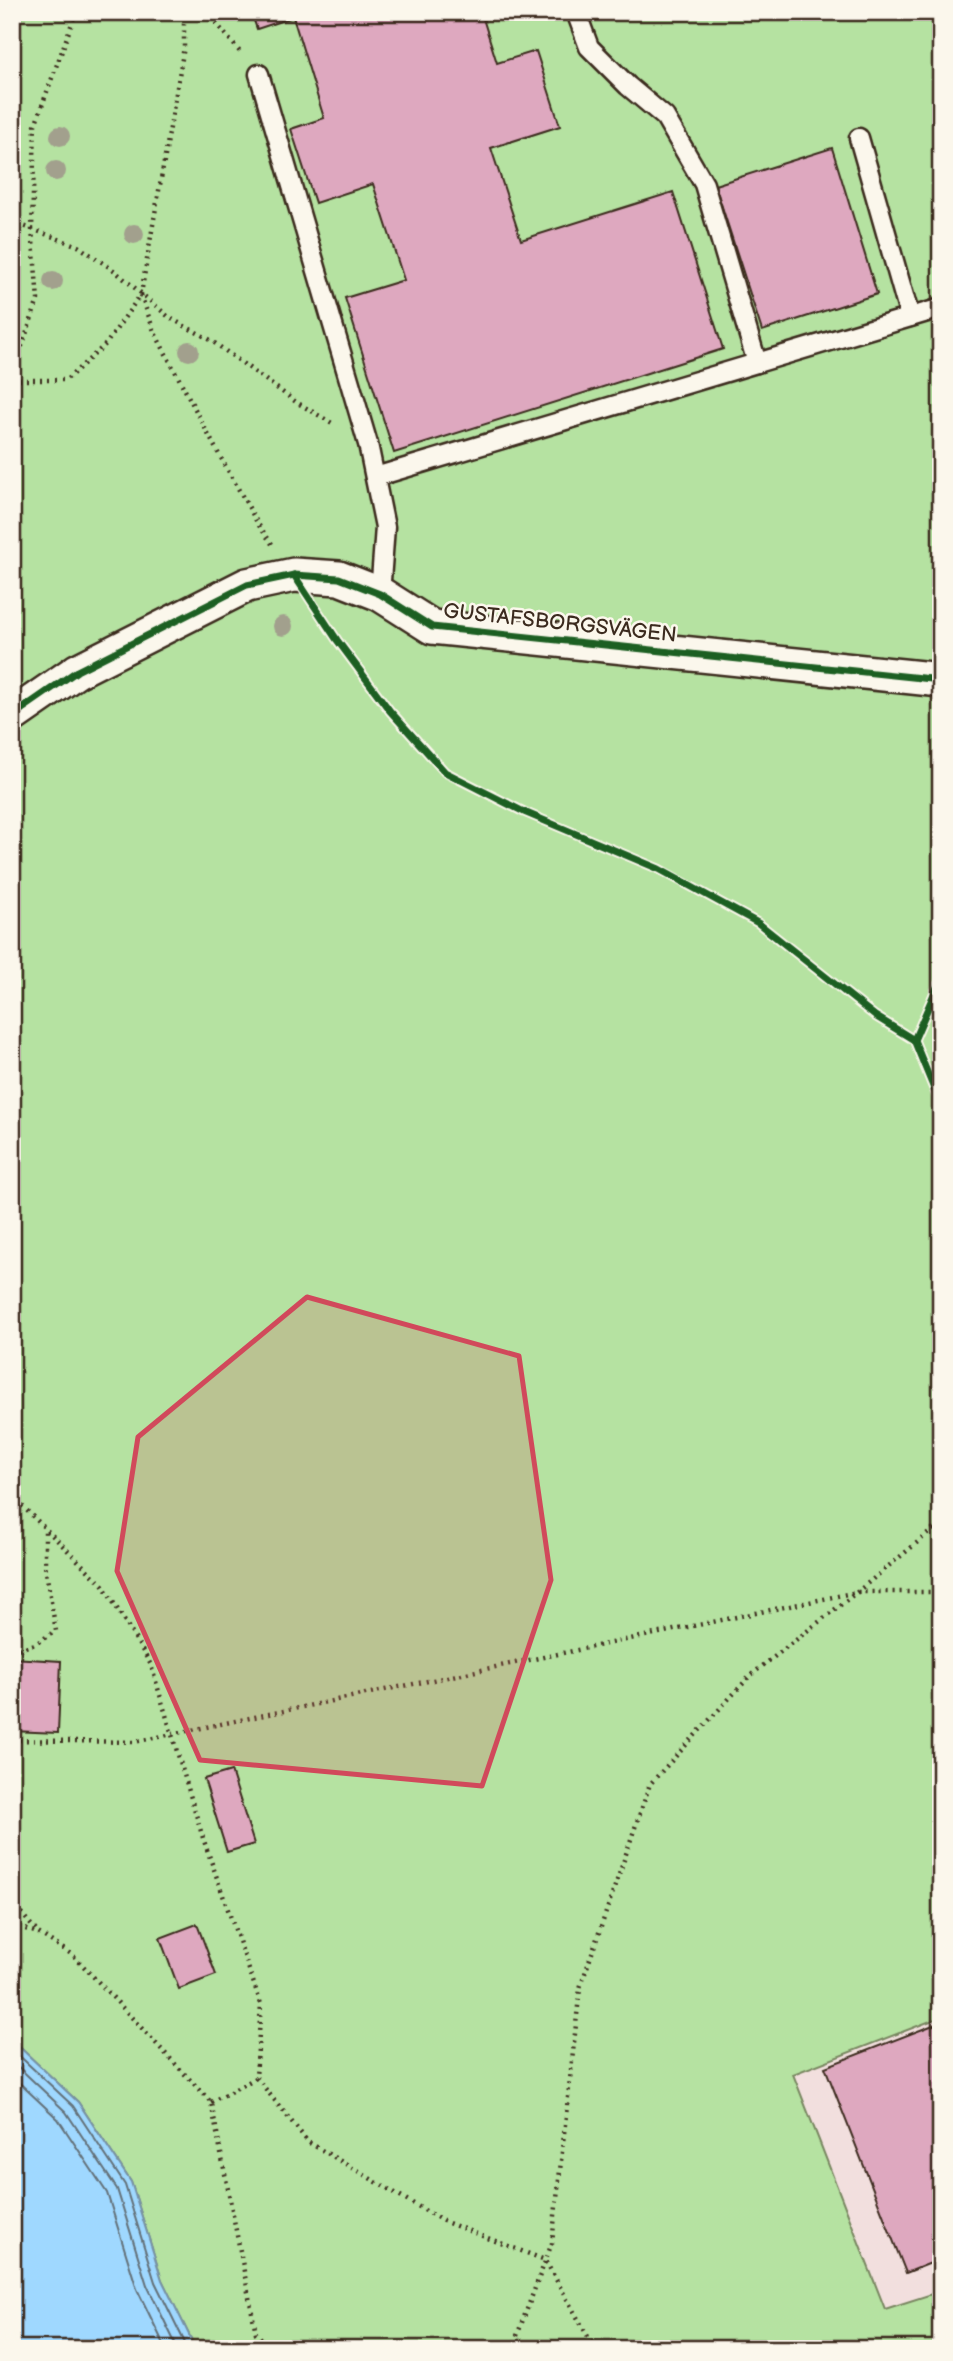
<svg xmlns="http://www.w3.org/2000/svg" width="953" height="2361" font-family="'Balsamiq Sans',sans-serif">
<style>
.built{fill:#f2dfde}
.green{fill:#b5e2a1;stroke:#788660;stroke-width:2}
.water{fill:#9fd8ff;stroke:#7792a5;stroke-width:2}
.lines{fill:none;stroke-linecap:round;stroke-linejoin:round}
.shore{stroke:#637078;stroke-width:2}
.building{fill:#dea8bf;stroke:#3b2a1e;stroke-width:2}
.lane-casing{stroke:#3b2a1e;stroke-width:23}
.street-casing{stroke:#3b2a1e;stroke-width:38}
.path{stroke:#3b2a1e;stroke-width:4.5;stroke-dasharray:2 5;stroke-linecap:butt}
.lane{stroke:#fbf7ec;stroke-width:18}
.street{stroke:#fbf7ec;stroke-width:33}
.cycleway-casing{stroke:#fbf7ec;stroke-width:11}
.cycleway{stroke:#1b5e20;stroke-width:7}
.tree{fill:#a2a08d}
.marked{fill:#d1495b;fill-opacity:0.2;stroke:#d1495b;stroke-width:5;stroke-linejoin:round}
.labels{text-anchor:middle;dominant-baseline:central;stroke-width:5;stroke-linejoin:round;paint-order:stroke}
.street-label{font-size:21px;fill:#3b2a1e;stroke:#fbf7ec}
</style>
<rect width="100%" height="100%" fill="#fbf7ec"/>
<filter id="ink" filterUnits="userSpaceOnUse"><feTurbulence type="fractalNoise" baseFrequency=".0143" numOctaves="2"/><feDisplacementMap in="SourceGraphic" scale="14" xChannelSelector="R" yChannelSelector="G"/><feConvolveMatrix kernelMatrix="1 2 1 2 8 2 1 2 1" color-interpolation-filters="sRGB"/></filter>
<g filter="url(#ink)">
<!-- built -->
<path class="built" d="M941,2017V2291L885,2309L793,2073Z"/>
<!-- green -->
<path class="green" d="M12,12H941V2017L793,2074L885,2309L941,2291V2349H196L162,2280L131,2182L78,2102L12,2040Z"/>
<!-- water -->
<path class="water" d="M12,2040L78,2102L131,2182L162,2280L196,2349H12Z"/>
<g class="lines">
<!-- shore -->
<g class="shore">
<path d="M12,2049L73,2106L125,2185L155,2282L188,2349"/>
<path d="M12,2061L66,2112L117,2189L147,2285L178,2349"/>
<path d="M12,2076L58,2119L107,2193L137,2289L166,2349"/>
</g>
</g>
<!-- building -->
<g class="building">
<path d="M251,12H481L497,63L536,51L560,126L491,148L521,240L673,192L723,349L394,453L345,298L404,280L373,184L315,203L291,129L324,118L293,17L257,29Z"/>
<path d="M832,148L877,294L762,331L715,185Z"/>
<path d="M12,1658L61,1661L58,1733L12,1731Z"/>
<path d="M231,1771L254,1844L227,1852L204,1779Z"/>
<path d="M197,1924L216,1975L179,1989L160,1938Z"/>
<path d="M941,2022V2259L906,2273L825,2067Z"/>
</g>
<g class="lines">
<!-- lane casing -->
<g class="lane-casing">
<g id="lane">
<path d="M576,12L589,47L628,86L665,117L704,184L757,363"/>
<path d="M259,74L368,444L385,527L380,594"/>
<path d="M859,138L910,317"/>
<path d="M375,477L941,308"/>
</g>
</g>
<!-- street casing -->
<g class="street-casing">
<path id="street" d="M12,716L77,671L247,585L294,575L339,578L380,594L432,627L941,680"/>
</g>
<!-- path -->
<g class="path">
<path d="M76,12L35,125L32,229L78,246L115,271L170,318L209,339L296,402L332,423"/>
<path d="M207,12L240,52"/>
<path d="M12,222L32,229L38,300L12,375"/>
<path d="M141,295L154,331L216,449L258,524L272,544"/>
<path d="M12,380H66L106,344L141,294L184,47V12"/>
<path d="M12,1496L103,1585L151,1665L203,1838L261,2004L256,2077L308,2142L443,2221L545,2260L595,2349"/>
<path d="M12,1651L35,1644L56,1631L45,1566V1529"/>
<path d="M12,1740L134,1742L857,1592H941"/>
<path d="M12,1902L38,1933"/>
<path d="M12,1925L38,1933L73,1955L211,2102L256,2333L271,2349"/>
<path d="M211,2102L256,2078"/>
<path d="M512,2349L552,2243L580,1988L650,1784L751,1675L857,1592L941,1523"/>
</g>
<!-- lane -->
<use href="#lane" class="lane"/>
<!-- street -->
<use href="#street" class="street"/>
<!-- cycleway casing -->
<g class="cycleway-casing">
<g id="cycleway">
<path d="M294,575L337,640L390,711L445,772L524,812L659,869L758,923L875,1016L914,1040"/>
<path d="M12,716L77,671L247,585L294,575L339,578L380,594L432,627L941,680"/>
<path d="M941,978L914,1040L941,1106"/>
</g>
</g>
<!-- cycleway -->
<use href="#cycleway" class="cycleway"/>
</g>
<!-- trees -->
<g class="tree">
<circle cx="60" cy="136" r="10"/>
<circle cx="56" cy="171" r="10"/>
<circle cx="134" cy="234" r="10"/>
<circle cx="53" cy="281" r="10"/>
<circle cx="189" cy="351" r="10"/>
<circle cx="283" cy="626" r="10"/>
</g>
</g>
<!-- marked area -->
<path class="marked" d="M307,1297L519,1356L551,1580L482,1786L200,1760L117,1571L138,1437Z"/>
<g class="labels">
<!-- street labels -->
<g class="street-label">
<text transform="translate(560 623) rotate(6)">GUSTAFSBORGSVÄGEN</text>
</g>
</g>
<!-- margin -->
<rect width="953" height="2361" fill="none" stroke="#fbf7ec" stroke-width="42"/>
<rect x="21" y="21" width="911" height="2319" fill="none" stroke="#3b2a1e" stroke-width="2.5" filter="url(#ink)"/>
</svg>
